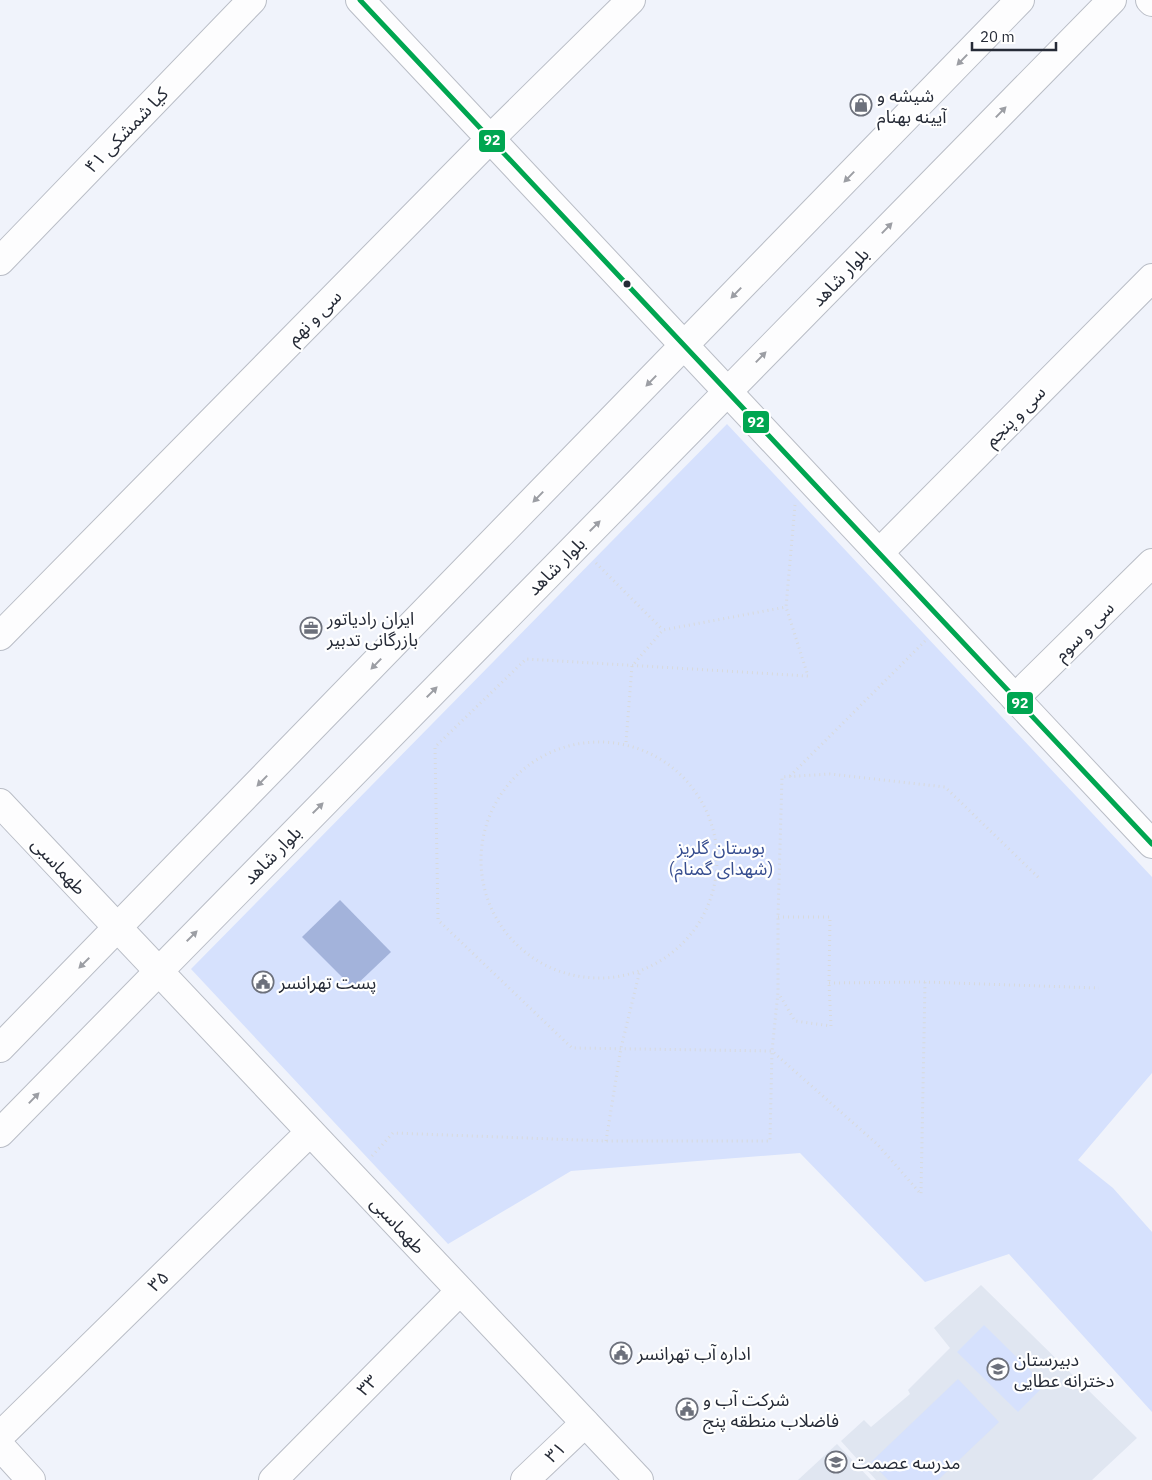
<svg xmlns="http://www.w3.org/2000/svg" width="1152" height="1480" font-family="'IBM Plex Sans','Noto Sans Arabic',sans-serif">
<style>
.built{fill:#e0e6f1}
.green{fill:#d6e1fd}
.water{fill:#a3b3db}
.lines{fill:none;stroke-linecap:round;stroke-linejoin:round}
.street-casing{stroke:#b9bdc6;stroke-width:30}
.secondary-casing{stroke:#b9bdc6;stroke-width:30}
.path{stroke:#d8dadc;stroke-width:3;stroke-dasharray:1 4;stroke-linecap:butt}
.street{stroke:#fdfdfe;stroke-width:28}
.secondary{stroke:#fdfdfe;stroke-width:28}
.bus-1-casing{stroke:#fff;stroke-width:9}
.bus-1{stroke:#00a651;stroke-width:5}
.oneway{fill:#9c9ea4}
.bus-dot{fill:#262b37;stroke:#fff;stroke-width:2}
.labels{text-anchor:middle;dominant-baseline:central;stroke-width:4.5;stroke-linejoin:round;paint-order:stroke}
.poi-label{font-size:18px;fill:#262b37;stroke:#fff;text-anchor:start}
.street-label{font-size:18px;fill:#262b37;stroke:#fff}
.park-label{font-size:18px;fill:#374e90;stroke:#fff}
.line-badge{stroke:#fff;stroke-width:2}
.badge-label{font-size:14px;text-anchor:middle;font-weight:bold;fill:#fff}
</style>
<rect width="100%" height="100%" fill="#f0f3fb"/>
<!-- built -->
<g class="built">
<path d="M981,1285L1137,1438L1092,1480H876L841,1441L864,1420L871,1427L910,1394L908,1390L950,1348L934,1328Z"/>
<path d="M837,1444L871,1480H798Z"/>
</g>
<!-- green -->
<g class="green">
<path d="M727,424L1152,877V1073L1078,1160L1113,1188L1152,1232V1412L1009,1254L925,1282L800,1153L571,1171L448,1244L191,969Z"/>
<path d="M984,1325L1045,1385L1018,1412L957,1352Z"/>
<path d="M958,1379L999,1422L938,1480H888L871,1462Z"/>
</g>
<!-- water -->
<path class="water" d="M340,900L391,952L353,988L302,937Z"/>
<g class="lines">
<!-- street casing -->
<g class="street-casing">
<g id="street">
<path d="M1150,0L1152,2"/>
<path d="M879,553L1152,278"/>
<path d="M0,636L490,139L631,0"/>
<path d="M1015,698L1152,563"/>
<path d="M6,1430L310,1132"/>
<path d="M273,1480L460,1291"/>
<path d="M525,1480L585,1423"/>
</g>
</g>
<!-- secondary casing -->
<g class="secondary-casing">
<g id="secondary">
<path d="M360,0L1152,844"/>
<path d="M0,261L252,0"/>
<path d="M0,803L639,1480"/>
<path d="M0,1048L1020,0"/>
<path d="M0,1133L1112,0"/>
<path d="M0,1446L31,1480"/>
</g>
</g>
<!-- path -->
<g class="path">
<path d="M795,505L786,607L808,676L526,659L435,747L438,920L572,1048L772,1051L877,1144L921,1194L925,982"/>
<path d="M596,563L663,630"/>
<circle cx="599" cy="860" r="118"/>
<path d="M626,742L632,666L663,630L786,607"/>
<path d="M790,776L925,641"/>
<path d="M778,917H830L829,983L831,1026L795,1021L779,994"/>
<path d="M829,983L925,982L1099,988"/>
<path d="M606,1141L621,1048L640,970"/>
<path d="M372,1156L393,1133L606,1141H770L772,1051L778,992V917L782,777L830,774L945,787L1040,879"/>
</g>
<!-- street -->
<use href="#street" class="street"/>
<!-- secondary -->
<use href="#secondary" class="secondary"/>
<!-- bus-1 casing -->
<g class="bus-1-casing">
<path id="bus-1" d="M360,0L1152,844"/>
</g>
<!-- bus-1 -->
<use href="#bus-1" class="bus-1"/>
</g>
<!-- one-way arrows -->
<defs><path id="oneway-solid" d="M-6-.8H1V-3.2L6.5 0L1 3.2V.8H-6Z" transform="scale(1.25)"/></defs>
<g class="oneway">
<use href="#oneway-solid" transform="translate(962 60) rotate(134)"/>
<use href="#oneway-solid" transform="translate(1001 112) rotate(-46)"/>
<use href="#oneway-solid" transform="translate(849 177) rotate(134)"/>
<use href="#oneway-solid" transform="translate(887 228) rotate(-46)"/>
<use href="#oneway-solid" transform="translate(736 293) rotate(134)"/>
<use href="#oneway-solid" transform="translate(761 357) rotate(-46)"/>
<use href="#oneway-solid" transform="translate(651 381) rotate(134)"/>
<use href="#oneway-solid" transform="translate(538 497) rotate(134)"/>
<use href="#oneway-solid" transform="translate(595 526) rotate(-45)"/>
<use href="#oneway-solid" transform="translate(376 664) rotate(134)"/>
<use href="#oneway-solid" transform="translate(432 692) rotate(-45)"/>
<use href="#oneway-solid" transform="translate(262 781) rotate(134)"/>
<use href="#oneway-solid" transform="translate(318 808) rotate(-45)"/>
<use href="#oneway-solid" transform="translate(192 936) rotate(-45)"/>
<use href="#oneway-solid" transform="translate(84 963) rotate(135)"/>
<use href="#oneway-solid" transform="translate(34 1098) rotate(-46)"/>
</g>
<!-- icons -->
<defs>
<g id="shop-ring" transform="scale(1.125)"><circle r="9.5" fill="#fff" stroke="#6d717c" stroke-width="1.5"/><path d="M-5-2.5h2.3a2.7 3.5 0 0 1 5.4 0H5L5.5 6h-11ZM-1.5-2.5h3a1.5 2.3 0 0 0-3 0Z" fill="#6d717c"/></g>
<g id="office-ring" transform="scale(1.125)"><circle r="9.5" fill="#fff" stroke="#6d717c" stroke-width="1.5"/><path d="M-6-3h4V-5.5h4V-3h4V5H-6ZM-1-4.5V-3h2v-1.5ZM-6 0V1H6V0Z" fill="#6d717c"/></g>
<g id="civic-ring" transform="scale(1.125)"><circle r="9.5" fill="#fff" stroke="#6d717c" stroke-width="1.5"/><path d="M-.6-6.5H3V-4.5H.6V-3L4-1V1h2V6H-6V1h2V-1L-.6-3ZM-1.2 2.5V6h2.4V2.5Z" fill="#6d717c"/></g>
<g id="school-ring" transform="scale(1.125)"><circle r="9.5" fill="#fff" stroke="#6d717c" stroke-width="1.5"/><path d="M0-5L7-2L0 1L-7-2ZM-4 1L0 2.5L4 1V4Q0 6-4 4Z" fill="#6d717c"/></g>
</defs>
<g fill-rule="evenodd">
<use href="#shop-ring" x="861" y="105"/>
<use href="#office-ring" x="311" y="628"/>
<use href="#civic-ring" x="263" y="982"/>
<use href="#civic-ring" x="621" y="1353"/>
<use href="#school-ring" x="998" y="1369"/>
<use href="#civic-ring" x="687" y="1409"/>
<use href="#school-ring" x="836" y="1462"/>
</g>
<!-- markers -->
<circle class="bus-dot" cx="627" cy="284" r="4.5"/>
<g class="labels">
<!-- poi labels -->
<g class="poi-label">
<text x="877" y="95">شیشه و<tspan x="877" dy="21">آیینه بهنام</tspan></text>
<text x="327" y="618">ایران رادیاتور<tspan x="327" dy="21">بازرگانی تدبیر</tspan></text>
<text x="279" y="982">پست تهرانسر</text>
<text x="637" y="1353">اداره آب تهرانسر</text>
<text x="1014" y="1359">دبیرستان<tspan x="1014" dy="21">دخترانه عطایی</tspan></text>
<text x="703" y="1399">شرکت آب و<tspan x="703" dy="21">فاضلاب منطقه پنج</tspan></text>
<text x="852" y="1462">مدرسه عصمت</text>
</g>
<!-- street labels -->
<g class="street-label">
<text transform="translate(126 130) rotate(-46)">۴۱ کیا شمشکی</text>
<text transform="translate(840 277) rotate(-46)">بلوار شاهد</text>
<text transform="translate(314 317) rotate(-45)">سی و نهم</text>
<text transform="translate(1015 416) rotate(-45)">سی و پنجم</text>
<text transform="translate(556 566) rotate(-45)">بلوار شاهد</text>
<text transform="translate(1084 631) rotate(-45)">سی و سوم</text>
<text transform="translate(272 855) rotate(-45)">بلوار شاهد</text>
<text transform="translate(59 866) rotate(47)">طهماسبی</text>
<text transform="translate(398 1225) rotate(47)">طهماسبی</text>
<text transform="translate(158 1281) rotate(-44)">۳۵</text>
<text transform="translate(367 1385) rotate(-45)">۳۳</text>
<text transform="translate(555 1452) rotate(-43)">۳۱</text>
</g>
<!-- park labels -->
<g class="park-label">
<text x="721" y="847">بوستان گلریز<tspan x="721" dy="21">(شهدای گمنام)</tspan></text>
</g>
</g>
<g class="line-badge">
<rect x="478" y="129" width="28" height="24" rx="5" fill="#00a651"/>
<rect x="742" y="410" width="28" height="24" rx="5" fill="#00a651"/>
<rect x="1006" y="691" width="28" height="24" rx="5" fill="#00a651"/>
</g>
<g class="badge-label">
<text x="492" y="145">92</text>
<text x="756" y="427">92</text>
<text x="1020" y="708">92</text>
</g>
<!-- scale -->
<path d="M972 42v8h84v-8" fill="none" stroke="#262b37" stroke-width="2.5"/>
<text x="980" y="42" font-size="15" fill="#262b37" stroke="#ffffff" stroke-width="4" paint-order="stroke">20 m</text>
</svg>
